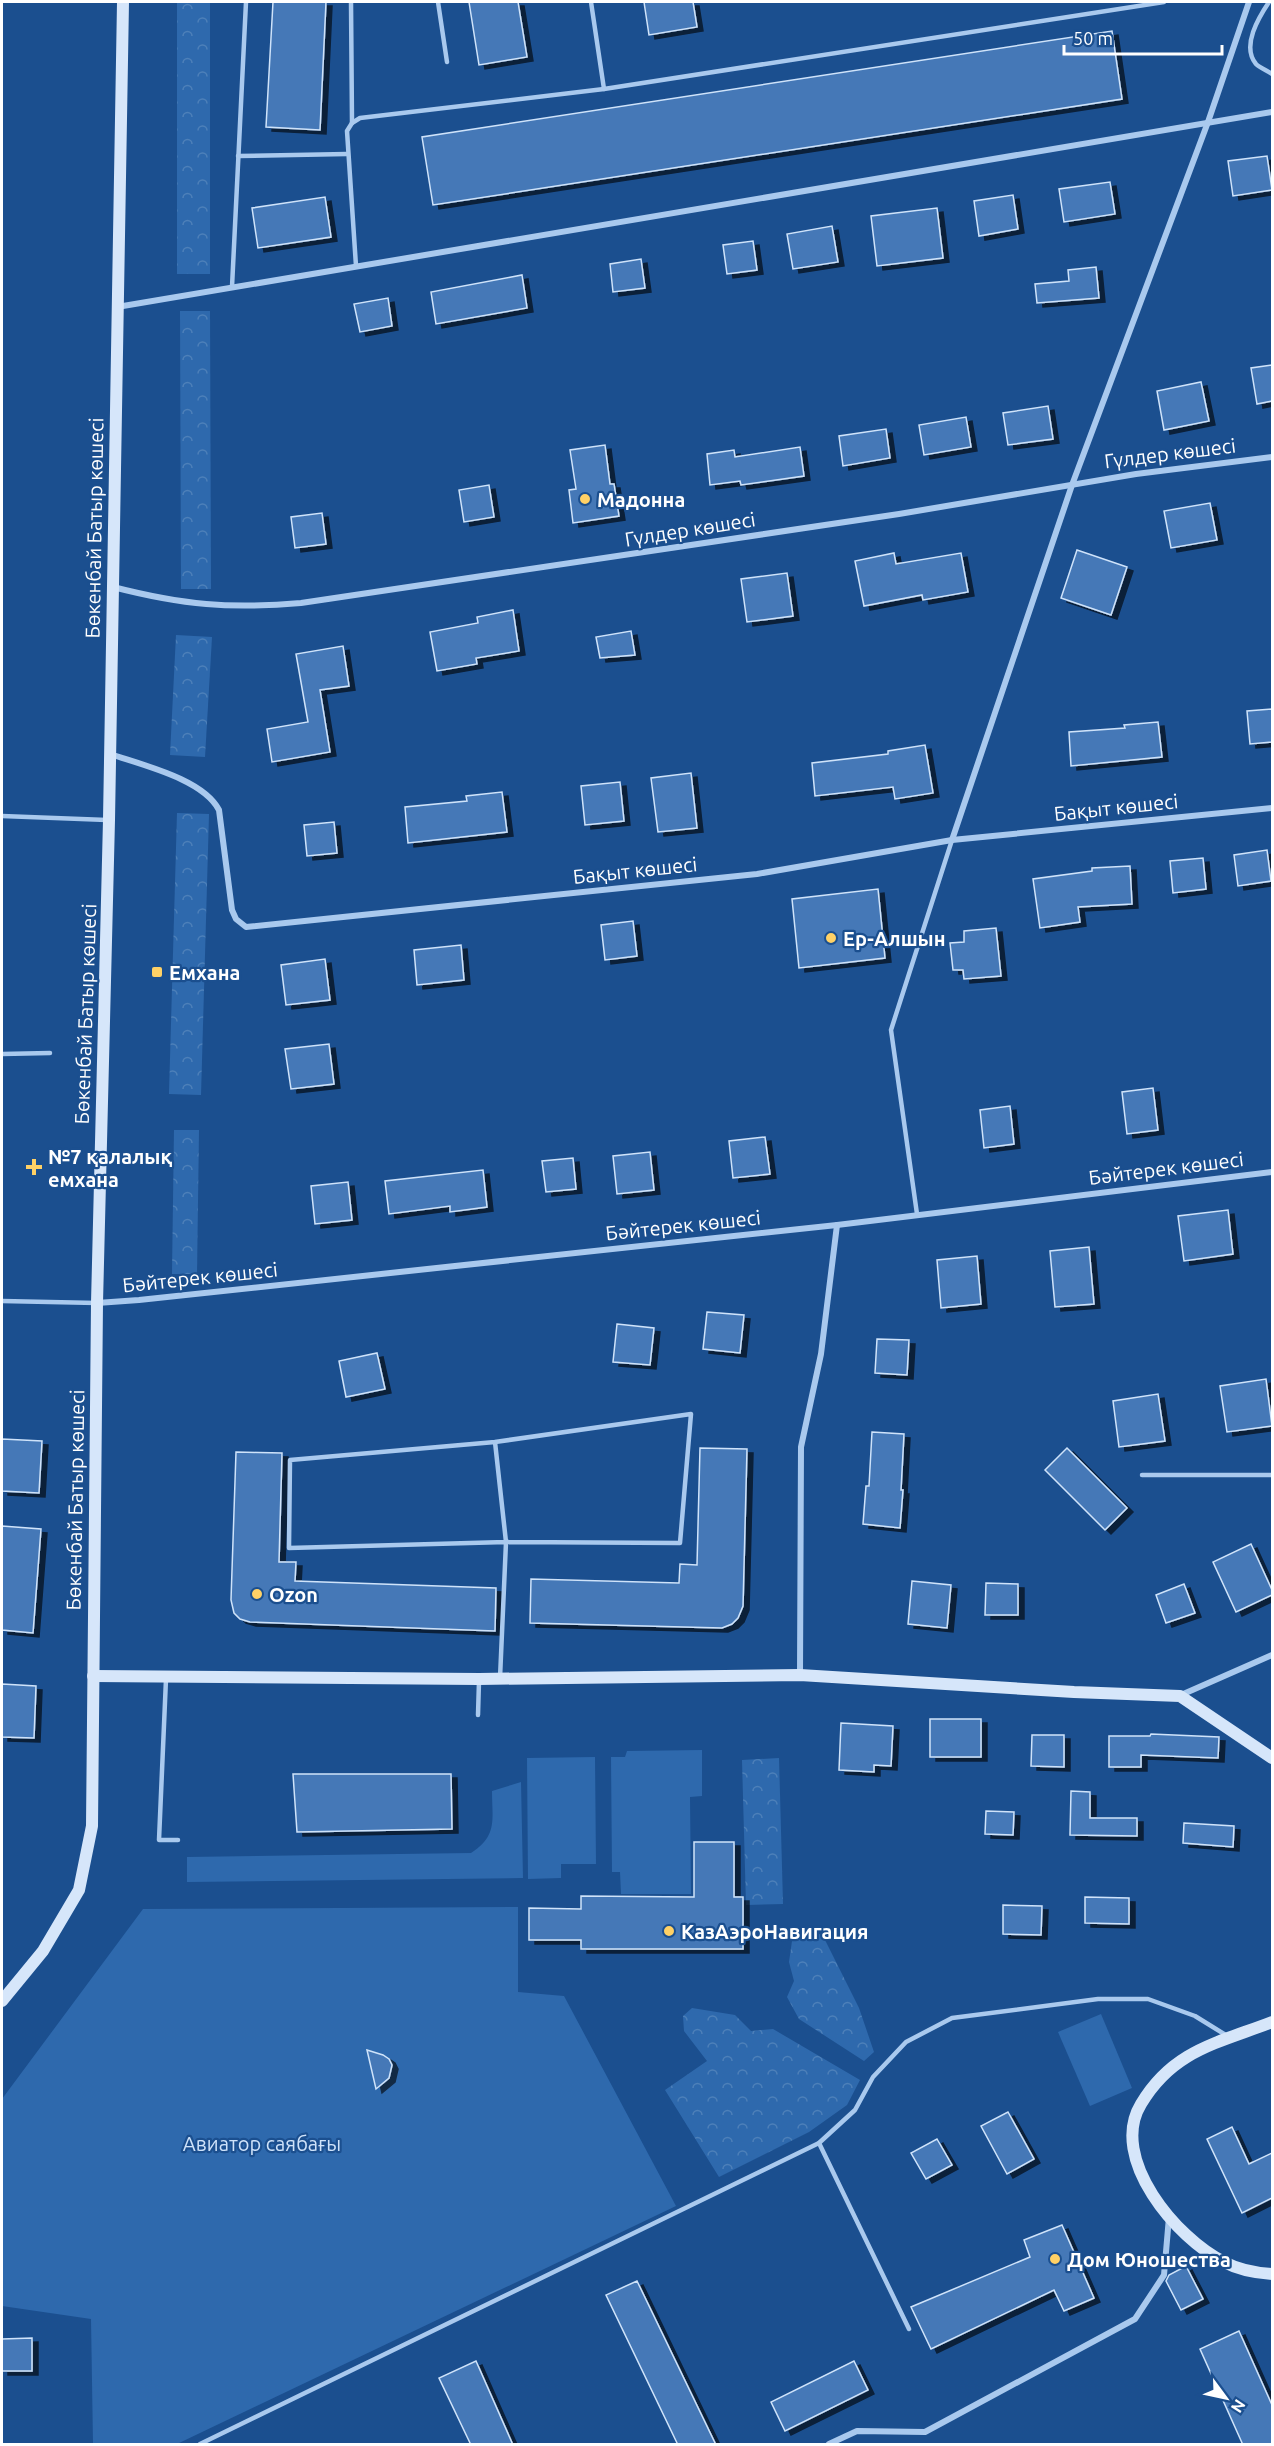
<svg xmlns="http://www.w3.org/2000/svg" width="1274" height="2446" font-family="Ubuntu,sans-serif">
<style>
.green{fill:#2e69ad}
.forest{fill:url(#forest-crowns)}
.building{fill:#4478b7;stroke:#cfe3fa;stroke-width:1.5;filter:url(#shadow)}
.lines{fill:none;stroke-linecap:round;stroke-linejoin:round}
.lane{stroke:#a9c9ee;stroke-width:4.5}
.street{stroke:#a9c9ee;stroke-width:6}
.secondary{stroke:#d6e6fa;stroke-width:12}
.poi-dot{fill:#ffd166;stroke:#1b4f8f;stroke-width:2}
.labels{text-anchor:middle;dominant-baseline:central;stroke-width:4.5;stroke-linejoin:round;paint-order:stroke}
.street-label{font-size:20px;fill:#fff;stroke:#1b4f8f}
.poi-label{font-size:20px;font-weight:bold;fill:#fff;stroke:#1b4f8f;text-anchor:start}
.park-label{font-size:20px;fill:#cfe3fa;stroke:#1b4f8f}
</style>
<defs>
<pattern id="forest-crowns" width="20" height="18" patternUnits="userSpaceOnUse" patternTransform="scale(1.5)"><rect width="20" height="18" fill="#2e69ad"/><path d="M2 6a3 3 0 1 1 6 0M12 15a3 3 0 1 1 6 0" fill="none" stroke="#4d80b9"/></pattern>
<filter id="shadow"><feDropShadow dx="6" dy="4" stdDeviation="0" flood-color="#0009"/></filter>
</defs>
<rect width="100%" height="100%" fill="#1b4f8f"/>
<!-- green -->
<g class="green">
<path d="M702,1750V1796L690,1797L691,1894H621L620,1872H612L611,1757H625L627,1751Z"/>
<path d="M595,1757L596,1864H561V1878L528,1879L527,1758Z"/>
<path d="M521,1782L523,1878L187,1882V1857L471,1853C498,1836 492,1819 492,1791Z"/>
<path d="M518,1907V1992L564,1996L676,2206L177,2444H93L91,2319L2,2306V2099L143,1909Z"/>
<path d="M1101,2014L1132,2088L1090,2106L1058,2032Z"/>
</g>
<!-- forest -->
<g class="forest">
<rect x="177" y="2" width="33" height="272"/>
<path d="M180,311H210L211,589H181Z"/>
<path d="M176,635L212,637L205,757L170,755Z"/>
<path d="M177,813L209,814L201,1095L169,1094Z"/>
<path d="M174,1130H199L197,1274H172Z"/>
<path d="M779,1758L783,1904L746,1905L742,1760Z"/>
<path d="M808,1928L823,1936L859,2008L874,2052L864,2061L799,2019L787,1997L794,1981L789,1962L793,1934Z"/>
<path d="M692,2008L735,2015L751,2031L773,2029L860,2080L847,2105L809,2132L719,2177L665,2090L707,2061L684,2031L683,2016Z"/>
</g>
<!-- building -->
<g class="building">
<path d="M273,2H326L320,130L266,127Z"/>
<path d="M469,2H518L527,57L479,65Z"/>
<path d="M644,2H693L697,27L649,35Z"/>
<path d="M1112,31L1122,99L433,205L422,137Z"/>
<path d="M1267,156L1272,190L1233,196L1228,161Z"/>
<path d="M1110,182L1115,214L1064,222L1059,189Z"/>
<path d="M1013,195L1018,229L979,236L974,201Z"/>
<path d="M325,197L331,237L258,248L252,208Z"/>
<path d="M937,208L943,258L877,266L871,216Z"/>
<path d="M832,226L838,262L793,269L787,234Z"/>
<path d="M753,241L757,270L727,274L723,245Z"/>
<path d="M641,259L645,288L613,292L610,264Z"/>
<path d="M1096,267L1099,298L1037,303L1035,284L1069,281L1068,270Z"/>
<path d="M522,275L527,308L436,324L431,292Z"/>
<path d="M388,298L392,326L360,332L354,304Z"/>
<path d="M1272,365V401L1257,404L1251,368Z"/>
<path d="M1201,382L1209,421L1164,430L1157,391Z"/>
<path d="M1048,406L1053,439L1008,445L1003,413Z"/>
<path d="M966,417L971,447L924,455L919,425Z"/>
<path d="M886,429L890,458L843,466L839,436Z"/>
<path d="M605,445L610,484H614L619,516L573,523L569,490L576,489L570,450Z"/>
<path d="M800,447L804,476L741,485L740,481L710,485L707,454L734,450L735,457Z"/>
<path d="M489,485L494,517L464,522L459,490Z"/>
<path d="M1210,503L1217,540L1171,548L1164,511Z"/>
<path d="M322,513L326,544L295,548L291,517Z"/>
<path d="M1077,550L1127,567L1111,615L1061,598Z"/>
<path d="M894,553L896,564L961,553L968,592L923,600L922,595L864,606L855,561Z"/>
<path d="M787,573L793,616L747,622L741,579Z"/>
<path d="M513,610L519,651L476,658L477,664L437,671L430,632L478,623L477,617Z"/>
<path d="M631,631L635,655L600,658L596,637Z"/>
<path d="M343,646L349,686L320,690L330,752L272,762L267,729L308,722L296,654Z"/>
<path d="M1272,709V742L1250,744L1247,711Z"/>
<path d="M1158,722L1162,757L1071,766L1069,732L1125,728L1124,725Z"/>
<path d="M925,745L933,793L895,799L893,787L815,796L812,763L888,754V751Z"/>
<path d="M691,773L697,828L658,832L651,778Z"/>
<path d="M620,782L624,821L585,825L581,786Z"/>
<path d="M502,792L507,832L408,843L405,807L467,801L466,796Z"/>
<path d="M334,822L337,853L307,856L304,825Z"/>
<path d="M1267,850L1271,881L1238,886L1234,855Z"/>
<path d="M1203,858L1206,889L1173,893L1170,861Z"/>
<path d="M1130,866L1132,904L1078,907L1080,922L1040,928L1033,879L1092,871V868Z"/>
<path d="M878,889L885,958L799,968L792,899Z"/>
<path d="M633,921L637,956L605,960L601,925Z"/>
<path d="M996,928L1001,976L964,979L963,970H953L950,943L964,942V931Z"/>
<path d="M461,945L464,980L417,985L414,950Z"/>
<path d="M325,959L330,1000L286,1005L281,965Z"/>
<path d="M329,1044L334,1084L291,1089L285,1049Z"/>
<path d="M1153,1088L1158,1130L1127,1134L1122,1092Z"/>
<path d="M1010,1106L1014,1144L984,1148L980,1110Z"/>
<path d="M765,1137L770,1174L733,1178L729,1141Z"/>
<path d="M650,1152L654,1190L617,1194L613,1156Z"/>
<path d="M573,1158L576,1189L546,1192L542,1161Z"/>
<path d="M483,1170L487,1207L450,1212V1206L389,1214L385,1181Z"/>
<path d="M348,1182L352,1220L315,1224L311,1186Z"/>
<path d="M1228,1210L1233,1254L1184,1261L1178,1216Z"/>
<path d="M1089,1247L1094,1304L1055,1307L1050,1251Z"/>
<path d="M977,1256L981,1304L941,1308L937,1260Z"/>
<path d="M707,1312L744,1315L740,1353L703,1349Z"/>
<path d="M617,1324L654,1328L650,1365L613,1362Z"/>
<path d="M877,1339L909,1340L907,1375L875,1373Z"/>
<path d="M377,1353L385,1389L346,1397L339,1361Z"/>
<path d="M1266,1379L1272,1426L1227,1432L1220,1386Z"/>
<path d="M1158,1394L1165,1441L1119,1447L1113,1401Z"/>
<path d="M872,1432L904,1434L901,1490H903L900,1528L863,1524L866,1486H869Z"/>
<path d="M2,1439L42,1441L39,1493L2,1491Z"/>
<path d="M700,1448L747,1449L743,1606L738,1618L732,1624L722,1628L530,1623L531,1579L679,1583L680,1564L697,1565Z"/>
<path d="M1067,1448L1127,1508L1105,1530L1045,1470Z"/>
<path d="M236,1452L282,1453L279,1562H296L295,1581L496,1588L495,1631L250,1622L240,1619L234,1613L231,1600Z"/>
<path d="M2,1526L41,1529L33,1633L2,1630Z"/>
<path d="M1251,1544L1272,1590V1595L1236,1612L1213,1562Z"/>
<path d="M912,1581L951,1585L947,1628L908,1624Z"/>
<path d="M986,1583L1018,1584V1615H985Z"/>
<path d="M1184,1584L1195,1613L1166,1623L1156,1595Z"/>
<path d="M2,1684L36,1686L34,1738L2,1737Z"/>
<rect x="930" y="1719" width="51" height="38"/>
<path d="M841,1723L893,1726L891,1766L874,1765V1772L839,1770Z"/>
<path d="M1151,1734L1219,1737L1218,1758L1141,1755V1767H1109V1736H1150Z"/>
<path d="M1032,1735H1064V1767L1031,1766Z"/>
<path d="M293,1774H451L452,1829L297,1832Z"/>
<path d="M1071,1791L1090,1792V1818H1137V1836L1070,1835Z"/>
<path d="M986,1811L1014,1812L1013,1835L985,1834Z"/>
<path d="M1184,1823L1234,1826L1233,1847L1183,1843Z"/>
<path d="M694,1842H734V1897H743V1949H581V1940H529V1908L581,1909V1896L694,1897Z"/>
<path d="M1085,1897L1129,1898V1924L1085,1923Z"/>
<path d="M1003,1905L1042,1906L1041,1935L1003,1934Z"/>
<path d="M367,2050L383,2055L389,2059L392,2065L389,2078L376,2089Z"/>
<path d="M1008,2112L1034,2159L1007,2174L981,2126Z"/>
<path d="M1232,2127L1249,2164L1272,2153V2198L1242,2213L1207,2139Z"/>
<path d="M937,2139L952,2165L926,2179L911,2153Z"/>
<path d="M1062,2225L1094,2298L1064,2311L1054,2290L931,2349L911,2307L1030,2257L1024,2240Z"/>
<path d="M1186,2266L1203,2299L1181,2310L1166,2281L1169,2275Z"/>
<path d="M637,2281L716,2445H678L606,2295Z"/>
<path d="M1239,2331L1272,2405V2445H1243L1200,2349Z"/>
<path d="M32,2338V2371H2V2339Z"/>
<path d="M476,2361L513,2445H471L439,2378Z"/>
<path d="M854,2361L868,2390L785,2431L771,2402Z"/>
</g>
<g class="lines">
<!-- lane -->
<g class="lane">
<path d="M351,2L352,123"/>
<path d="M438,2L447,62"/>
<path d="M591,2L604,89"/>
<path d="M1269,2C1259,17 1241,46 1256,64C1260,68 1268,71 1272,74"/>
<path d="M238,156L347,154"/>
<path d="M356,266L347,131L352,123L360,118L604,89L1164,2"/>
<path d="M232,287L246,2"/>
<path d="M2,816L107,820"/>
<path d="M2,1054L50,1053"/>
<path d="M917,1214L891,1030L952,840"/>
<path d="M2,1301L97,1303"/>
<path d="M495,1442L691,1414L680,1543L506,1542L289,1548L290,1460L495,1442L506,1542L500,1678"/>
<path d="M1142,1475H1272"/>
<path d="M166,1679L159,1840H178"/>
<path d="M478,1715L479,1681"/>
<path d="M819,2143L909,2329"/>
<path d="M200,2444L819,2143L855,2110L873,2077L906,2042L952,2018L1098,1999H1148L1195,2016L1229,2037"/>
</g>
<!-- street -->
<g class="street">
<path d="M117,307L1272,112"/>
<path d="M113,587C183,605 229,609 301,603L899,514L1136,474L1272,457"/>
<path d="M110,754C142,765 203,779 219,810L232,910L236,919L246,927L757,874L952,840L1272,808"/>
<path d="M952,840L1072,485L1208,122L1249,2"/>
<path d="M97,1303L139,1300L837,1225L1272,1172"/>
<path d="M800,1675L801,1447L821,1354L837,1225"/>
<path d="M1181,1695L1272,1655"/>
<path d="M829,2444L857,2431L925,2432L1135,2319L1164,2275L1169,2217"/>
</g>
<!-- secondary -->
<g class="secondary">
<path d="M93,1676L479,1679L800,1675L1074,1692L1180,1696L1272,1758"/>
<path d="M2,2001L43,1951L79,1890L92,1826L97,1303L109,820L123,2"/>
<path d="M1272,2022C1218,2043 1173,2050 1141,2104C1108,2158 1177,2239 1224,2262C1239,2270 1256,2273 1272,2274"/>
</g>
</g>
<!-- markers -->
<g class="poi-dot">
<circle cx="585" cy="499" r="6"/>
<circle cx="831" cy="938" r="6"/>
<rect x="151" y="966" width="12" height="12" rx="3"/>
<path d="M31 1158h6v6h6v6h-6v6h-6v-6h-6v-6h6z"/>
<circle cx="257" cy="1594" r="6"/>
<circle cx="669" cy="1931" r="6"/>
<circle cx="1055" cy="2259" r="6"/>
</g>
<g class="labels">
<!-- street labels -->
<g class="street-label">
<text transform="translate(1170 453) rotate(-7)">Гүлдер көшесі</text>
<text transform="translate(94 528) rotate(-89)">Бөкенбай Батыр көшесі</text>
<text transform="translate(690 529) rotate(-9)">Гүлдер көшесі</text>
<text transform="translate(1116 807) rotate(-6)">Бақыт көшесі</text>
<text transform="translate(635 870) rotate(-6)">Бақыт көшесі</text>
<text transform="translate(85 1014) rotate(-88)">Бөкенбай Батыр көшесі</text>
<text transform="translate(1166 1168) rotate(-7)">Бәйтерек көшесі</text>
<text transform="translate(683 1225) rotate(-6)">Бәйтерек көшесі</text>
<text transform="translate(200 1277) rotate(-6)">Бәйтерек көшесі</text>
<text transform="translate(75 1500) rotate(-89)">Бөкенбай Батыр көшесі</text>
</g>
<!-- poi labels -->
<g class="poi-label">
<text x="597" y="499">Мадонна</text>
<text x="843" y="938">Ер-Алшын</text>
<text x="169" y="972">Емхана</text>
<text x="48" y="1156">№7 қалалық<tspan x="48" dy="23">емхана</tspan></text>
<text x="269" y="1594">Ozon</text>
<text x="681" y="1931">КазАэроНавигация</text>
<text x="1067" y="2259">Дом Юношества</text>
</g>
<!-- park labels -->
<g class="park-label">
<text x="262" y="2143">Авиатор саябағы</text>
</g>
</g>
<!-- border -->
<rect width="1274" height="2446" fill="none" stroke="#ffffff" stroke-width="6"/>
<!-- north arrow -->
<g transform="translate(1226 2398) rotate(123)" stroke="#1b4f8f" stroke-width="4.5" paint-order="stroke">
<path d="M0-4.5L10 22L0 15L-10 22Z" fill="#ffffff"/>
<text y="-9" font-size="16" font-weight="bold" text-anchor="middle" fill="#ffffff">N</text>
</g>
<!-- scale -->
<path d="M1064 45v9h158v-9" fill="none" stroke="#ffffff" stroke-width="3"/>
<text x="1073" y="45" font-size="18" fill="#ffffff" stroke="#1b4f8f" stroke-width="4.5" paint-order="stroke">50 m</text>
</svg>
